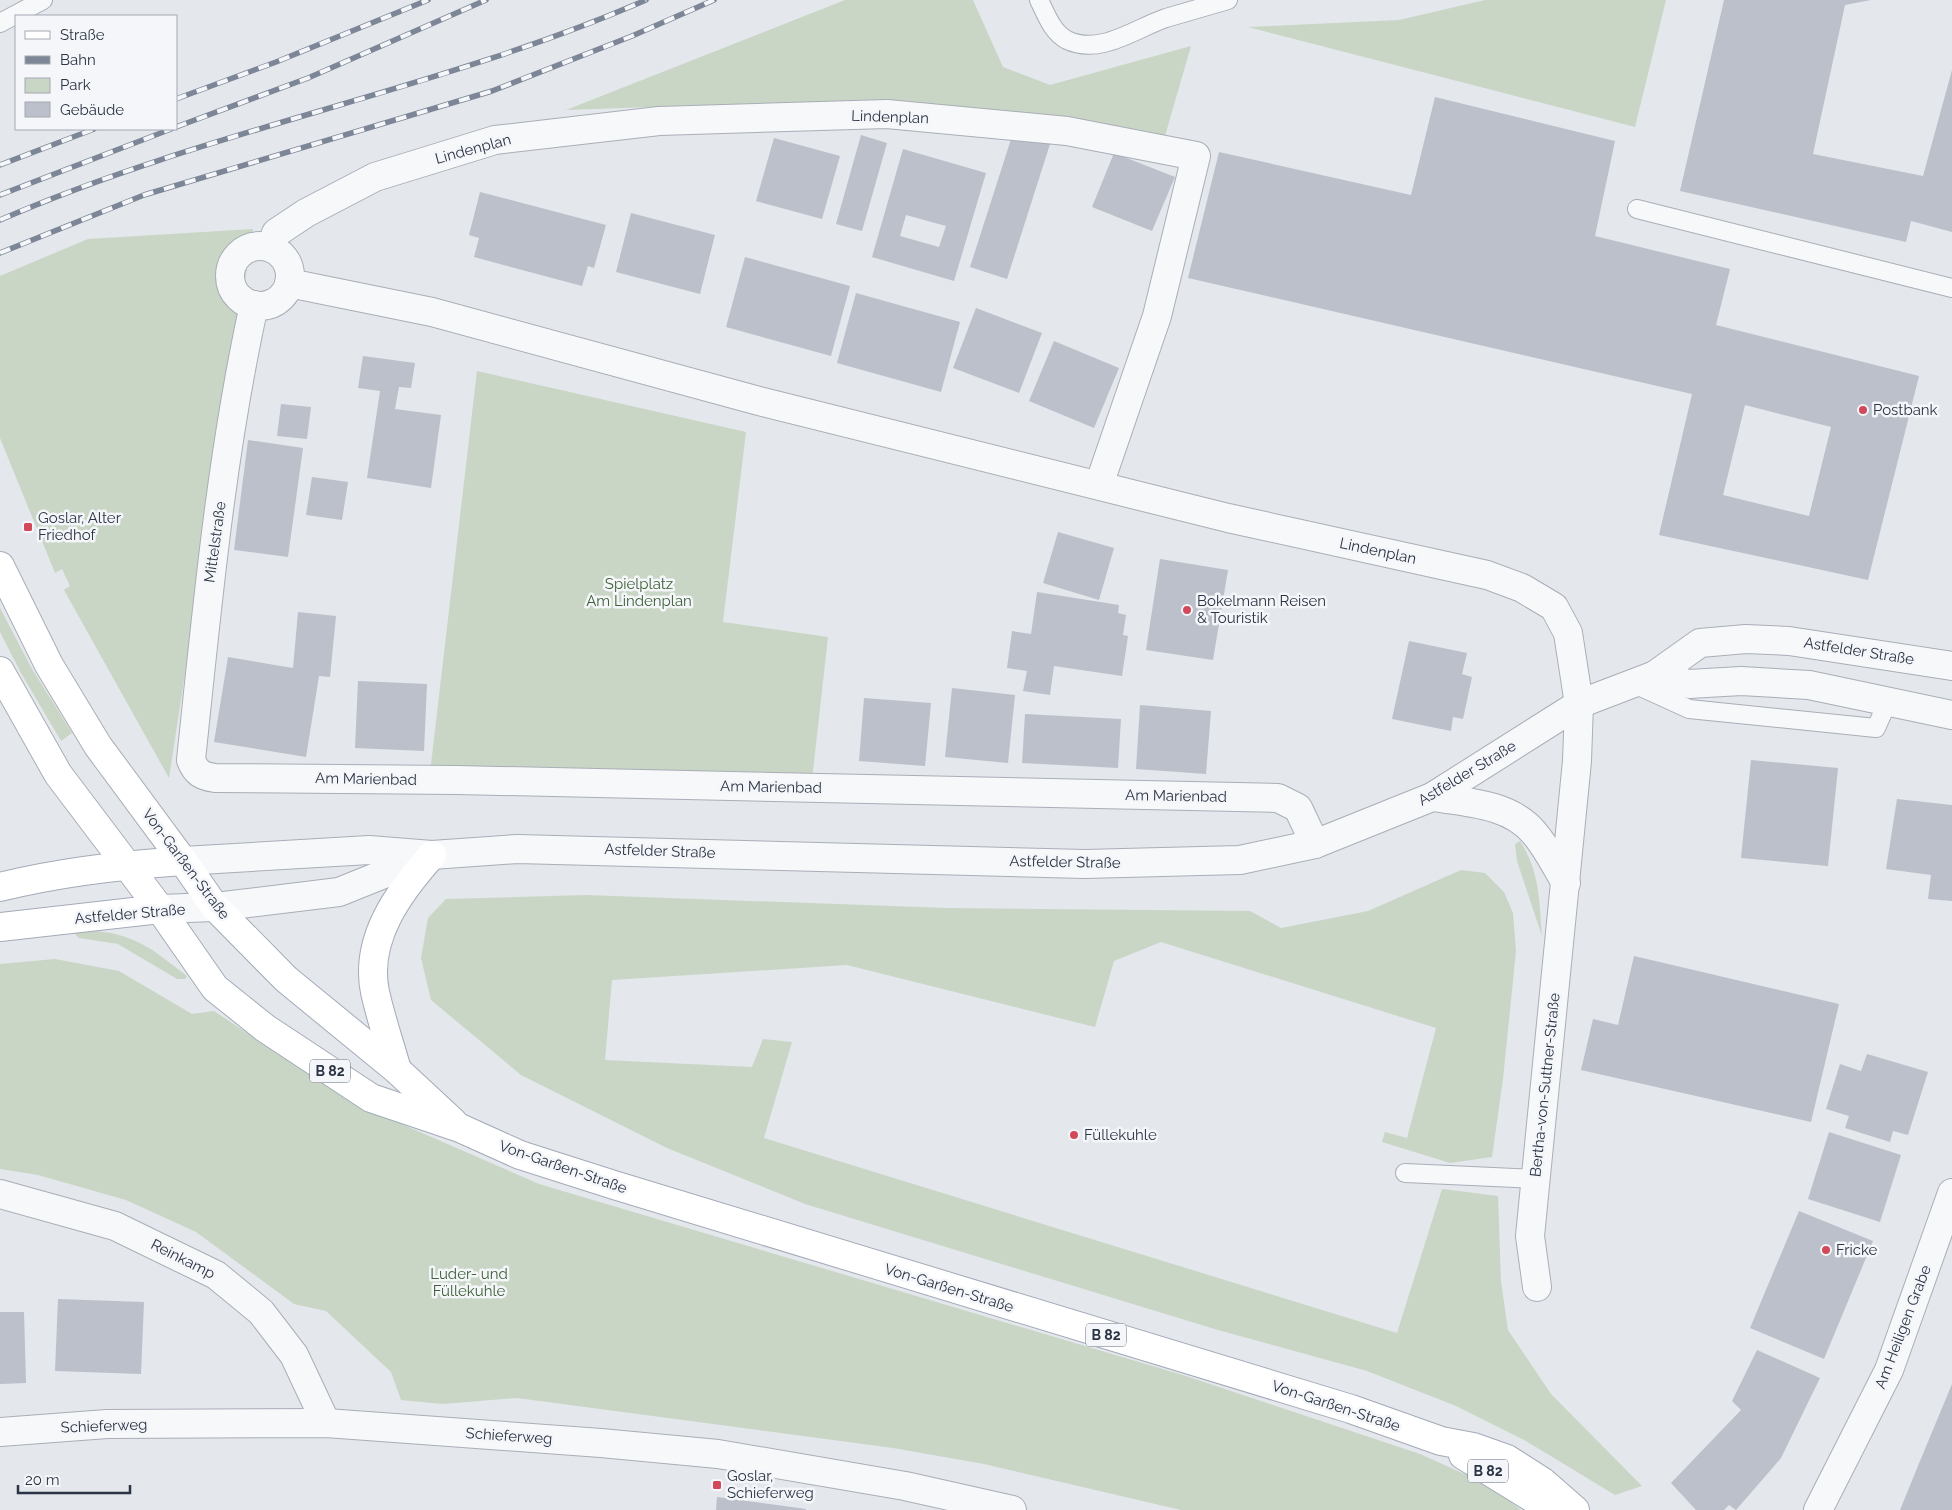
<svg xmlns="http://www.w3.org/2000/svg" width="1952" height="1510" font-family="Raleway,sans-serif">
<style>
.green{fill:#c9d6c5}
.building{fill:#bbc0ca;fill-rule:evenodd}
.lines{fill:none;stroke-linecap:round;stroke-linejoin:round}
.lane-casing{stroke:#a9aeb7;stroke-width:20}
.street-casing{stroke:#a9aeb7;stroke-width:30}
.secondary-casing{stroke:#a9aeb7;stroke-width:30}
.primary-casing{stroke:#a3abb8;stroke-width:30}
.lane{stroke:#f7f8fa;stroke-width:18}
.street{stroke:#f7f8fa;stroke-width:28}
.secondary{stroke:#fff;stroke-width:28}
.primary{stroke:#fff;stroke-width:28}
.rail-casing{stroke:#7d8696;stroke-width:5.5}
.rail{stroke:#f4f6f9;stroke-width:4;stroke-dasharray:11;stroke-linecap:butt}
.poi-dot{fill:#d1495b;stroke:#f4f6f9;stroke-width:2}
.labels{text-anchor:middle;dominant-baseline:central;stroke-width:5;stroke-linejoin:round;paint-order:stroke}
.shield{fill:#f4f6f9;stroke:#676e7b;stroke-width:1}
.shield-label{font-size:14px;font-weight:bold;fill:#2b3445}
.street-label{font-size:15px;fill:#2b3445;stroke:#f4f6f9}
.poi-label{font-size:15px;fill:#2b3445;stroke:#f4f6f9;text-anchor:start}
.park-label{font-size:15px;fill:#3f6138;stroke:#f4f6f9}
</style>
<rect width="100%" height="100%" fill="#e4e7ec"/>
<!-- green -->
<g class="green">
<path d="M845,0H973L1003,67L1050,85L1191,46L1163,143L951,110L764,103L566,110Z"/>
<path d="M1485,0H1666L1635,127L1248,27L1399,20Z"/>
<path d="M253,229L169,778L64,590L70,586L62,569L55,573L0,438V276L88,239Z"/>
<path d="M477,371L746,432L723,622L828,637L812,780L430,773Z"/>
<path d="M0,608L32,669L72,733L61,741L21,673L0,632Z"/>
<path d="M1520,841C1540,873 1539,899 1542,936L1517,861L1515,844Z"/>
<path d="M1461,870L1485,873L1504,892L1513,913L1516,951L1503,1079L1492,1157L1450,1163L1382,1142L1385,1132L1407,1138L1436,1028L1161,942L1114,961L1095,1027L847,965L612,980L605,1060L752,1067L763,1039L792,1042L764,1138L1397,1333L1442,1189L1498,1196L1501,1282L1508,1330L1551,1394L1642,1486L1615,1495L1526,1441L1456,1406L1367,1371L1218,1330L805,1204L667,1148L521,1075L431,1000L421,958L428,918L446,899L586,895L947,908L1250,911L1281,928L1368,911Z"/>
<path d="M96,931C138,935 154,951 187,976L185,979H177L118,944L79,938L74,933Z"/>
<path d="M55,959L119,971L192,1014L214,1011L351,1102L539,1184L1186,1376L1420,1454L1489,1485L1521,1510H1181L984,1464L893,1448L517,1398L443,1404L401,1400L391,1372L326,1311L294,1304L196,1232L126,1200L38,1175L0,1169V964Z"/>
</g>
<!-- building -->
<g class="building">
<path d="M1724,0H1871L1845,5L1813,154L1923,176L1952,70V232L1911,221L1906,242L1680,191Z"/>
<path d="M1435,97L1615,141L1595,236L1730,269L1716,325L1919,376L1868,580L1659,535L1692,394L1188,278L1219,152L1411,195ZM1745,405L1831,427L1809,516L1723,495Z"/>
<path d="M1013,133L1050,144L1007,279L970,267Z"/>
<path d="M861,135L887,143L862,231L836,224Z"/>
<path d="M774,138L840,156L822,219L756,201Z"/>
<path d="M903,149L986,173L954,281L872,257ZM906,215L946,226L939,247L900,236Z"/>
<path d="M1114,153L1175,177L1152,231L1092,207Z"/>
<path d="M480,192L606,225L594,268L588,266L582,286L474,257L479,238L469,235Z"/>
<path d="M631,213L715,235L700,294L616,272Z"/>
<path d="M745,257L850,286L831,356L726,327Z"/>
<path d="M856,293L960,322L941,392L837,363Z"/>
<path d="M976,308L1042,333L1019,393L953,368Z"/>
<path d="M1054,341L1119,368L1094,428L1029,401Z"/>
<path d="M363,356L415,363L411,388L399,387L395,409L441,415L431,488L367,478L380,391L358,388Z"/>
<path d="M281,404L311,407L307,439L277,436Z"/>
<path d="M248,440L303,448L288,557L234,550Z"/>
<path d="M312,477L348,482L342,520L306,515Z"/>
<path d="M1058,532L1114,548L1099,600L1043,583Z"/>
<path d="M1160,559L1228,570L1213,660L1146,650Z"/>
<path d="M1037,592L1119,605L1118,613L1126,615L1123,635L1128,636L1122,676L1054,666L1050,695L1023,691L1027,671L1007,668L1012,631L1031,634Z"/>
<path d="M298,612L336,616L330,677L319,676L306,757L214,742L228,657L293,668Z"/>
<path d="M1409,641L1467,653L1462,674L1472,677L1463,719L1453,717L1451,731L1392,719Z"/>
<path d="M358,681L427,684L424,751L355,748Z"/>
<path d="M952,688L1015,695L1008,763L945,757Z"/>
<path d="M864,698L931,703L925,766L859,761Z"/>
<path d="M1140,705L1211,711L1206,774L1136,769Z"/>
<path d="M1025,714L1121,719L1118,768L1022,763Z"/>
<path d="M1751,760L1838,768L1828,866L1741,858Z"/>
<path d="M1897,799L1952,805V901L1928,899L1931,875L1886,869Z"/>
<path d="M1634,956L1839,1004L1811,1122L1581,1070L1593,1019L1618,1025Z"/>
<path d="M1867,1054L1928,1072L1908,1135L1893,1131L1890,1142L1845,1128L1849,1116L1826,1109L1840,1064L1861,1071Z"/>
<path d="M1829,1132L1901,1155L1880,1222L1808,1199Z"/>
<path d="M1799,1211L1873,1241L1824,1359L1750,1328Z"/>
<path d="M58,1299L144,1302L141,1374L55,1371Z"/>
<path d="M0,1312H24L26,1383L0,1384Z"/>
<path d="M1757,1350L1820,1378L1781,1458L1736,1510L1729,1505L1724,1510H1696L1671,1483L1741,1410L1732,1401Z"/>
<path d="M1952,1384V1510H1900L1920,1461Z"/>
<path d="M717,1497L806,1509V1510H716Z"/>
</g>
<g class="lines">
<!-- lane casing -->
<g class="lane-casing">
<g id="lane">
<path d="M1039,0C1046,14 1052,32 1067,40C1100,56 1136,28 1166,18C1186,12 1208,6 1228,0"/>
<path d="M0,23L43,0"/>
<path d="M1637,209L1952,288"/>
<path d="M1632,683L1689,709L1876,728L1888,701"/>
<path d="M1405,1173L1535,1179"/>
</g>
</g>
<!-- street casing -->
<g class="street-casing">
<g id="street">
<circle cx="260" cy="276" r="30"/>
<path d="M271,248L276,233L306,213L375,177L495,140L659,121L887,114L1067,131L1196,156L1157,316L1099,485"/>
<path d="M289,283L432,312L759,401L1228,518L1487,575L1522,588L1554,607L1568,633L1579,704L1577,761L1530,1236L1537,1287"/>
<path d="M254,305C221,455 207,608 191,760C196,773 202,776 215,778L457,780L1278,798L1298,808L1315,844"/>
<path d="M1655,675L1689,684L1741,681L1809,685L1952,715"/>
<path d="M1432,797C1466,802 1512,804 1535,834C1547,848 1556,867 1566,883"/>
<path d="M183,861L369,850L432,855L517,849L1085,864L1240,860L1315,844L1432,797L1579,704L1655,675L1700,643L1746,639L1789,641L1952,666"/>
<path d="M160,909L215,907L339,892L426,857"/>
<path d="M0,1194L115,1226L216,1275L261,1312L294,1355L326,1423"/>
<path d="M0,1432L107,1424L326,1423L601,1443L718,1454L905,1486L1012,1510"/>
<path d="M1818,1510L1889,1370L1952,1193"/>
</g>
</g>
<!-- secondary casing -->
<g class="secondary-casing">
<g id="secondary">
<path d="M0,566L49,665L98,746L183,861"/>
<path d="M0,671L58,774L160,909"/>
</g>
</g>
<!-- primary casing -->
<g class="primary-casing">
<g id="primary">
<path d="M0,887C60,872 122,865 183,861L215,907L286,979L397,1070L453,1122"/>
<path d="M0,927L160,909L215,988L265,1028L371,1098L460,1128L520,1155L614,1185L1351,1409L1441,1441L1473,1447L1507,1459L1543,1482L1575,1510"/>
<path d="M397,1070C390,1045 381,1019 375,992C364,939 399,892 432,855"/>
<path d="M1463,1455L1552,1510"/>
</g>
</g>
<!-- lane -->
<use href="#lane" class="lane"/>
<!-- street -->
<use href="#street" class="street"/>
<!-- secondary -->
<use href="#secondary" class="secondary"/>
<!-- primary -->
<use href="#primary" class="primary"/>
<!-- rail casing -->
<g class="rail-casing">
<g id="rail">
<path d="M176,99L276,62L428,0"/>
<path d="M176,127L308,78L486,0"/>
<path d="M0,165L94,129"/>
<path d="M0,195L171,129"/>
<path d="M0,220C209,129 437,91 646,0"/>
<path d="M0,253L144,195L492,91L632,36L714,0"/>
</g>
</g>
<!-- rail -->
<use href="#rail" class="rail"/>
</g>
<!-- markers -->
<g class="poi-dot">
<circle cx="1863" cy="410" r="5"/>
<rect x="23" y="522" width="10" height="10" rx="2.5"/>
<circle cx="1187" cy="610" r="5"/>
<circle cx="1074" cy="1135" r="5"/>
<circle cx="1826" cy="1250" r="5"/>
<rect x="712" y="1480" width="10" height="10" rx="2.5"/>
</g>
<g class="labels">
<!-- shield labels -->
<g class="shield">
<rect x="310" y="1059.5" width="40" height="23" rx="4"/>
<rect x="1086" y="1323.5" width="40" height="23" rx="4"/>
<rect x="1468" y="1459.5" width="40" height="23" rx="4"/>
</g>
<g class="shield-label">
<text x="330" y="1071">B 82</text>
<text x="1106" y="1335">B 82</text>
<text x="1488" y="1471">B 82</text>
</g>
<!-- street labels -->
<g class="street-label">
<text transform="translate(890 117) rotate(2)">Lindenplan</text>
<text transform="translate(473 149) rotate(-15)">Lindenplan</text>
<text transform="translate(215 542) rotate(-82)">Mittelstraße</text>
<text transform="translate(1378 551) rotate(12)">Lindenplan</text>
<text transform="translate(1859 651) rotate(9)">Astfelder Straße</text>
<text transform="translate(1467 773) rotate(-31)">Astfelder Straße</text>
<text transform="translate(366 779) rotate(1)">Am Marienbad</text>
<text transform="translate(771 787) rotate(1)">Am Marienbad</text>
<text transform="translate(1176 796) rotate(1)">Am Marienbad</text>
<text transform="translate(660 851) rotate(2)">Astfelder Straße</text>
<text transform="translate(1065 862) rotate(1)">Astfelder Straße</text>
<text transform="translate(186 864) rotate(53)">Von-Garßen-Straße</text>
<text transform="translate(130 914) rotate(-5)">Astfelder Straße</text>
<text transform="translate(1545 1085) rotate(-84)">Bertha-von-Suttner-Straße</text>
<text transform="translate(563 1167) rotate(19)">Von-Garßen-Straße</text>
<text transform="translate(183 1259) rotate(27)">Reinkamp</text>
<text transform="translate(949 1288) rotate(17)">Von-Garßen-Straße</text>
<text transform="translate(1903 1327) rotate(-69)">Am Heiligen Grabe</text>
<text transform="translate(1336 1406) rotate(18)">Von-Garßen-Straße</text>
<text transform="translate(104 1426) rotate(-2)">Schieferweg</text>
<text transform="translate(509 1436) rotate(4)">Schieferweg</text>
</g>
<!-- poi labels -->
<g class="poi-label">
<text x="1873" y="410">Postbank</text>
<text x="38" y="518">Goslar, Alter<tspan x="38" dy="17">Friedhof</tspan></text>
<text x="1197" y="601">Bokelmann Reisen<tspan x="1197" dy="17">&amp; Touristik</tspan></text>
<text x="1084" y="1135">Füllekuhle</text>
<text x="1836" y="1250">Fricke</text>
<text x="727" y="1476">Goslar,<tspan x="727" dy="17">Schieferweg</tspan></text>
</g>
<!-- park labels -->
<g class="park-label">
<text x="639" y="584">Spielplatz<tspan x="639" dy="17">Am Lindenplan</tspan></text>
<text x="469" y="1274">Luder- und<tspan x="469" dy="17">Füllekuhle</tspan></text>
</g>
</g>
<!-- legend -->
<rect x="15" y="15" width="162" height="115" fill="#f4f6f9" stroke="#a4a8b1"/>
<rect x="25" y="31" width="25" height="8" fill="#ffffff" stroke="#a4a8b1"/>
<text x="60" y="40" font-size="15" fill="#2b3445">Straße</text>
<rect x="25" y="56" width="25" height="8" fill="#7d8696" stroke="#a4a8b1"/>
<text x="60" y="65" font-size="15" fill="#2b3445">Bahn</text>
<rect x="25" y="78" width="25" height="15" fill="#c9d6c5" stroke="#a4a8b1"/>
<text x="60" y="90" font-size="15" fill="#2b3445">Park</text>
<rect x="25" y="102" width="25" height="15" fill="#bbc0ca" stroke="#a4a8b1"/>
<text x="60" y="115" font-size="15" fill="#2b3445">Gebäude</text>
<!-- scale -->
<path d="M18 1485v8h112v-8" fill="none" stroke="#2b3445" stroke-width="2.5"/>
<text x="25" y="1485" font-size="15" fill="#2b3445" stroke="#f4f6f9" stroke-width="4" paint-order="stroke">20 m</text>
</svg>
